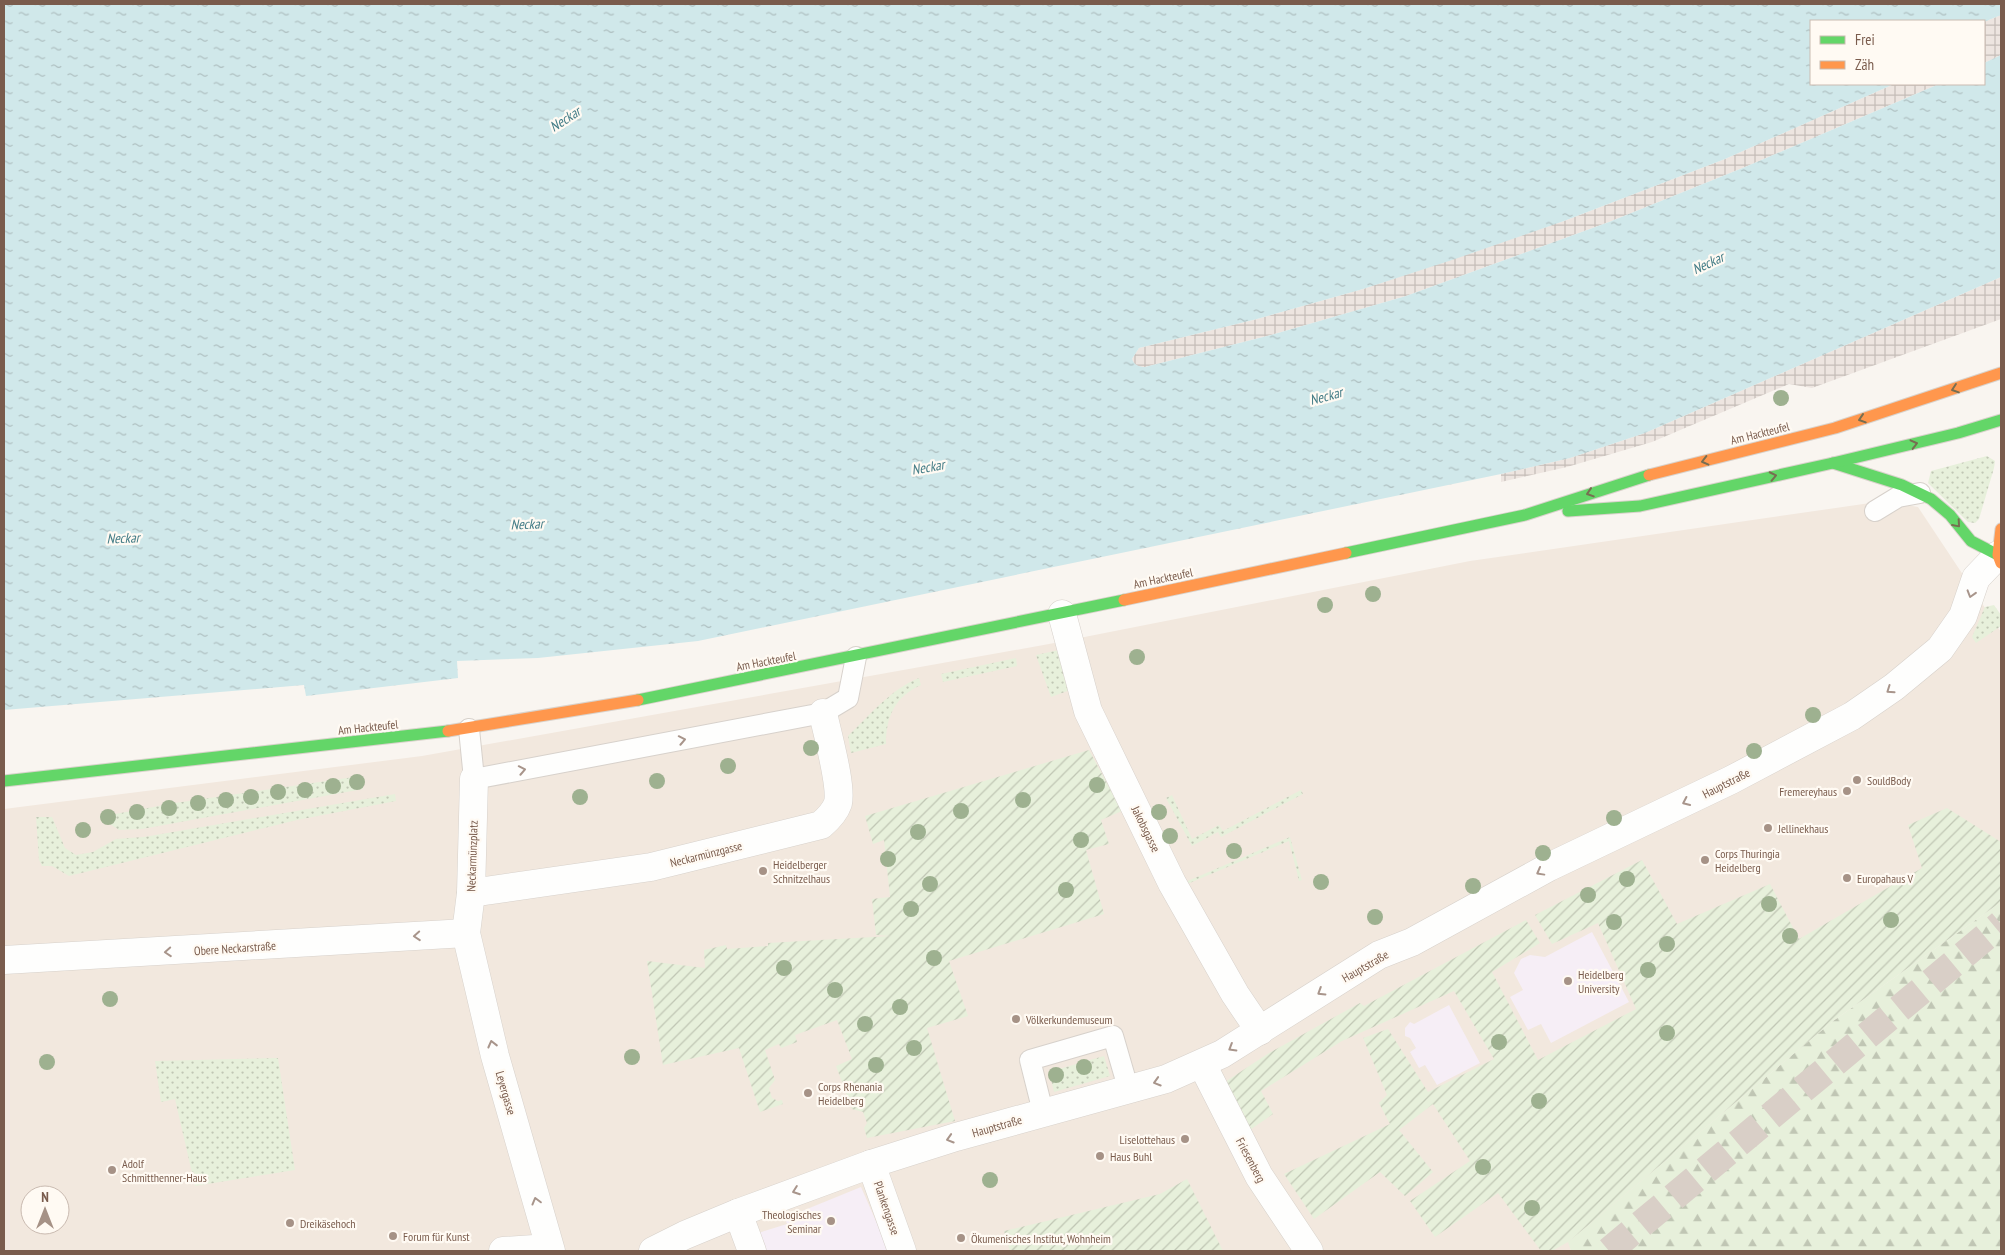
<svg xmlns="http://www.w3.org/2000/svg" width="2005" height="1255" font-family="'PT Sans Narrow',sans-serif">
<style>
.residential{fill:#f2e8de;fill-rule:evenodd}
.industrial{fill:url(#industrial-grid)}
.education{fill:#f6eef6}
.grass{fill:url(#grass-dots)}
.forest{fill:url(#forest-firs)}
.garden{fill:url(#garden-furrows)}
.water{fill:url(#water-ripples)}
.lines{fill:none;stroke-linecap:round;stroke-linejoin:round}
.secondary-tunnel{stroke:#d9cfc7;stroke-width:28;stroke-dasharray:28 14;stroke-linecap:butt}
.lane-casing{stroke:#d7d1cb;stroke-width:22}
.street-casing{stroke:#d7d1cb;stroke-width:29}
.fast-casing{stroke:#d9d2cb;stroke-width:13}
.slow-casing{stroke:#d9d2cb;stroke-width:13}
.lane{stroke:#fefefd;stroke-width:20}
.street{stroke:#fefefd;stroke-width:28}
.fast{stroke:#63d668;stroke-width:11}
.slow{stroke:#ff974d;stroke-width:11}
.tree{fill:#9eb190}
.oneway{stroke:#776e51}
.oneway2{stroke:#a8958b}
.poi-dot{fill:#a69286;stroke:#fffaf3;stroke-width:2}
.labels{text-anchor:middle;dominant-baseline:central;stroke-width:4.5;stroke-linejoin:round;paint-order:stroke}
.street-label{font-size:12px;fill:#7a5c4d;stroke:#fffaf3}
.poi-label{font-size:12px;fill:#7a5c4d;stroke:#fffaf3;text-anchor:start}
.water-label{font-size:14px;font-style:italic;fill:#437c86;stroke:#fffaf3}
</style>
<defs>
<pattern id="industrial-grid" width="8" height="8" patternUnits="userSpaceOnUse" patternTransform="scale(1.25)"><rect width="8" height="8" fill="#ede5e0"/><path d="M0 4h8M4 0v8" fill="none" stroke="#c5bdb8"/></pattern>
<pattern id="grass-dots" width="8" height="8" patternUnits="userSpaceOnUse" patternTransform="scale(1.25)"><rect width="8" height="8" fill="#e7f0db"/><path d="M2 2h.1M6 6h.1" fill="none" stroke="#c0c6b4" stroke-width="1.8" stroke-linecap="round"/></pattern>
<pattern id="forest-firs" width="22" height="20" patternUnits="userSpaceOnUse" patternTransform="scale(1.25)"><rect width="22" height="20" fill="#e7f0db"/><path d="M5 1l3.5 6h-7zM16 11l3.5 6h-7z" fill="#c0c6b4"/></pattern>
<pattern id="garden-furrows" width="10" height="10" patternUnits="userSpaceOnUse" patternTransform="scale(1.25)"><rect width="10" height="10" fill="#e7f0db"/><path d="M-1 1l2-2M0 10L10 0M9 11l2-2" fill="none" stroke="#c0c6b4"/></pattern>
<pattern id="water-ripples" width="26" height="14" patternUnits="userSpaceOnUse" patternTransform="scale(1.25)"><rect width="26" height="14" fill="#d0e8ea"/><path d="M2 4q2-2 4 0t4 0M15 11q2-2 4 0t4 0" fill="none" stroke="#aebfc0"/></pattern>
</defs>
<rect width="100%" height="100%" fill="#f9f5f0"/>
<!-- residential -->
<path class="residential" d="M1884,501L1918,507L2001,632V902L1833,1021L1569,1242L1571,1251H4V809L422,756L1049,644L1470,561ZM30,1195H60V1225H30Z"/>
<!-- industrial -->
<g class="industrial">
<path d="M2001,15V55L1984,63V22Z"/>
<path d="M1894,84H1939L1745,167L1609,222L1406,296L1271,335L1145,367H1139L1133,363L1132,359L1139,348L1257,319L1363,289L1564,221L1725,159Z"/>
<path d="M2001,277V319L1812,388L1789,384L1652,442L1567,467L1501,482V474L1570,458L1645,433Z"/>
</g>
<!-- education -->
<g class="education">
<path d="M1592,932L1629,1002L1551,1043L1541,1024L1528,1030L1510,997L1523,990L1514,973L1521,959L1530,955L1545,957Z"/>
<path d="M1449,1005L1480,1063L1437,1085L1425,1065L1419,1068L1410,1052L1416,1048L1410,1038L1405,1036V1028L1410,1022L1414,1024Z"/>
<path d="M861,1187L889,1251H764L758,1233L787,1224L785,1218Z"/>
</g>
<!-- grass -->
<g class="grass">
<path d="M1987,456L1995,461L1994,468L1979,519L1975,523L1968,522L1928,483L1931,471Z"/>
<path d="M1994,605L2001,615V626L1976,643L1972,637L1985,607Z"/>
<path d="M1059,650L1073,689L1051,697L1036,655Z"/>
<path d="M1016,658L1017,666L943,682L941,674Z"/>
<path d="M919,678L921,685C895,697 886,716 886,744L851,753L848,736C870,715 891,689 919,678Z"/>
<path d="M361,776L363,789L142,829L119,830L99,817L175,803Z"/>
<path d="M1301,790L1303,794L1221,837L1218,832L1192,846L1166,798L1172,795L1192,839L1219,825L1223,831Z"/>
<path d="M395,794L396,801L297,820L69,876L52,866H42L39,860L36,817H52L65,848L76,855L93,852L116,839L144,837Z"/>
<path d="M1290,837L1302,880L1299,881L1289,841L1185,885L1183,883Z"/>
<path d="M1104,1056L1110,1076L1054,1092L1049,1072Z"/>
<path d="M278,1058L295,1170L195,1186L175,1099L161,1102L155,1061Z"/>
</g>
<!-- forest -->
<path class="forest" d="M2001,902V1251H1571L1568,1242L1833,1021Z"/>
<!-- garden -->
<g class="garden">
<path d="M1089,750L1122,811L1101,820L1109,844L1086,850L1104,914L949,961L968,1016L927,1028L955,1121L867,1138L864,1128L867,1123L863,1112L852,1109L836,1066L852,1059L837,1020L795,1035L797,1042L781,1048L779,1044L765,1050L775,1080L769,1088L772,1098L778,1101L782,1100L783,1104L760,1112L739,1048L663,1065L647,961L705,968L704,950L726,945L727,949L768,946V943L891,936L876,935L872,899L890,897L884,840L873,844L865,816Z"/>
<path d="M1947,808L2001,842V902L1833,1021L1568,1242L1552,1251H1541L1498,1193L1435,1237L1410,1201L1470,1161L1433,1104L1399,1130L1433,1172L1405,1196L1380,1172L1314,1219L1284,1174L1390,1124L1379,1103L1387,1095L1363,1038L1388,1029L1428,1092L1494,1059L1454,991L1342,1041L1261,1091L1273,1114L1247,1132L1225,1082L1269,1053L1360,1003L1364,1006L1526,920L1540,943L1492,972L1538,1060L1636,1009L1598,923L1552,944L1535,915L1642,860L1677,924L1770,884L1799,939L1922,868L1908,825Z"/>
<path d="M1187,1179L1223,1251H1010L1004,1231L1160,1194Z"/>
</g>
<!-- water -->
<path class="water" d="M4,4H2001V15L1984,22L1811,21V84H1894L1725,159L1564,221L1455,259L1363,289L1257,319L1139,348L1132,359C1134,365 1139,367 1145,367L1271,335L1406,296L1609,222L1745,167L1939,84H1984V63L2001,55V277L1645,433L1570,458L1501,474L698,641L538,658L457,661L458,678L306,696L304,685L4,710Z"/>
<g class="lines">
<!-- secondary-tunnel -->
<path class="secondary-tunnel" d="M1609,1251L2001,924"/>
<!-- lane casing -->
<g class="lane-casing">
<g id="lane">
<path d="M1875,511L1898,497L1920,493"/>
<path d="M469,729L474,779L823,713L848,698L856,657"/>
<path d="M1043,1112L1030,1060L1113,1036L1129,1091"/>
</g>
</g>
<!-- street casing -->
<g class="street-casing">
<g id="street">
<path d="M1062,614L1088,711L1172,883L1235,994L1260,1031"/>
<path d="M474,779L471,893L466,933L495,1056L551,1251"/>
<path d="M471,893L651,867L821,825C828,819 835,812 838,803C842,785 827,733 823,713"/>
<path d="M4,960L466,933"/>
<path d="M1202,1064L1259,1176L1309,1251"/>
<path d="M871,1164L902,1251"/>
<path d="M738,1213L752,1251"/>
<path d="M503,1251L549,1248"/>
<path d="M653,1251L685,1235L738,1213L871,1164L956,1137L1166,1079L1222,1054L1379,955L1412,942L1549,867L1731,780L1852,716L1894,687L1940,649L1963,616L1976,578L1998,555"/>
</g>
</g>
<!-- fast casing -->
<g class="fast-casing">
<g id="fast">
<path d="M1833,463L1902,485L1931,499L1950,515L1971,541L1998,555"/>
<path d="M1568,511L1640,506L1833,463L1958,433L2001,420"/>
<path d="M1346,553L1525,515L1649,475"/>
<path d="M638,700L1124,600"/>
<path d="M4,781L448,731"/>
</g>
</g>
<!-- slow casing -->
<g class="slow-casing">
<g id="slow">
<path d="M1649,475L1835,428L2001,373"/>
<path d="M2001,529L1998,555L2001,563"/>
<path d="M1124,600L1346,553"/>
<path d="M448,731L638,700"/>
</g>
</g>
<!-- lane -->
<use href="#lane" class="lane"/>
<!-- street -->
<use href="#street" class="street"/>
<!-- fast -->
<use href="#fast" class="fast"/>
<!-- slow -->
<use href="#slow" class="slow"/>
</g>
<!-- trees -->
<g class="tree">
<circle cx="1781" cy="398" r="8"/>
<circle cx="1373" cy="594" r="8"/>
<circle cx="1325" cy="605" r="8"/>
<circle cx="1137" cy="657" r="8"/>
<circle cx="1813" cy="715" r="8"/>
<circle cx="811" cy="748" r="8"/>
<circle cx="1754" cy="751" r="8"/>
<circle cx="728" cy="766" r="8"/>
<circle cx="657" cy="781" r="8"/>
<circle cx="357" cy="782" r="8"/>
<circle cx="1097" cy="785" r="8"/>
<circle cx="333" cy="786" r="8"/>
<circle cx="305" cy="790" r="8"/>
<circle cx="278" cy="792" r="8"/>
<circle cx="251" cy="797" r="8"/>
<circle cx="580" cy="797" r="8"/>
<circle cx="226" cy="800" r="8"/>
<circle cx="1023" cy="800" r="8"/>
<circle cx="198" cy="803" r="8"/>
<circle cx="169" cy="808" r="8"/>
<circle cx="961" cy="811" r="8"/>
<circle cx="137" cy="812" r="8"/>
<circle cx="1159" cy="812" r="8"/>
<circle cx="108" cy="817" r="8"/>
<circle cx="1614" cy="818" r="8"/>
<circle cx="83" cy="830" r="8"/>
<circle cx="918" cy="832" r="8"/>
<circle cx="1170" cy="836" r="8"/>
<circle cx="1081" cy="840" r="8"/>
<circle cx="1234" cy="851" r="8"/>
<circle cx="1543" cy="853" r="8"/>
<circle cx="888" cy="859" r="8"/>
<circle cx="1627" cy="879" r="8"/>
<circle cx="1321" cy="882" r="8"/>
<circle cx="930" cy="884" r="8"/>
<circle cx="1473" cy="886" r="8"/>
<circle cx="1066" cy="890" r="8"/>
<circle cx="1588" cy="895" r="8"/>
<circle cx="1769" cy="904" r="8"/>
<circle cx="911" cy="909" r="8"/>
<circle cx="1375" cy="917" r="8"/>
<circle cx="1891" cy="920" r="8"/>
<circle cx="1614" cy="922" r="8"/>
<circle cx="1790" cy="936" r="8"/>
<circle cx="1667" cy="944" r="8"/>
<circle cx="934" cy="958" r="8"/>
<circle cx="784" cy="968" r="8"/>
<circle cx="1648" cy="970" r="8"/>
<circle cx="835" cy="990" r="8"/>
<circle cx="110" cy="999" r="8"/>
<circle cx="900" cy="1007" r="8"/>
<circle cx="865" cy="1024" r="8"/>
<circle cx="1667" cy="1033" r="8"/>
<circle cx="1499" cy="1042" r="8"/>
<circle cx="914" cy="1048" r="8"/>
<circle cx="632" cy="1057" r="8"/>
<circle cx="47" cy="1062" r="8"/>
<circle cx="876" cy="1065" r="8"/>
<circle cx="1084" cy="1067" r="8"/>
<circle cx="1056" cy="1075" r="8"/>
<circle cx="1539" cy="1101" r="8"/>
<circle cx="1483" cy="1167" r="8"/>
<circle cx="990" cy="1180" r="8"/>
<circle cx="1532" cy="1208" r="8"/>
</g>
<!-- one-way arrows -->
<defs><path id="oneway-chevron" d="M-2-3.5L2.5 0L-2 3.5" fill="none" stroke-width="1.6" stroke-linecap="round" stroke-linejoin="round" transform="scale(1.25)"/></defs>
<g class="oneway">
<use href="#oneway-chevron" transform="translate(1955 389) rotate(161)"/>
<use href="#oneway-chevron" transform="translate(1862 419) rotate(162)"/>
<use href="#oneway-chevron" transform="translate(1914 444) rotate(-14)"/>
<use href="#oneway-chevron" transform="translate(1705 461) rotate(166)"/>
<use href="#oneway-chevron" transform="translate(1773 476) rotate(-12)"/>
<use href="#oneway-chevron" transform="translate(1590 493) rotate(162)"/>
<use href="#oneway-chevron" transform="translate(1957 524) rotate(49)"/>
</g>
<g class="oneway2">
<use href="#oneway-chevron" transform="translate(1971 594) rotate(107)"/>
<use href="#oneway-chevron" transform="translate(1890 690) rotate(145)"/>
<use href="#oneway-chevron" transform="translate(682 740) rotate(-11)"/>
<use href="#oneway-chevron" transform="translate(522 770) rotate(-11)"/>
<use href="#oneway-chevron" transform="translate(1686 802) rotate(155)"/>
<use href="#oneway-chevron" transform="translate(1540 872) rotate(151)"/>
<use href="#oneway-chevron" transform="translate(417 936) rotate(176)"/>
<use href="#oneway-chevron" transform="translate(168 952) rotate(176)"/>
<use href="#oneway-chevron" transform="translate(1321 992) rotate(148)"/>
<use href="#oneway-chevron" transform="translate(492 1044) rotate(-104)"/>
<use href="#oneway-chevron" transform="translate(1232 1048) rotate(149)"/>
<use href="#oneway-chevron" transform="translate(1157 1082) rotate(163)"/>
<use href="#oneway-chevron" transform="translate(950 1139) rotate(163)"/>
<use href="#oneway-chevron" transform="translate(796 1191) rotate(160)"/>
<use href="#oneway-chevron" transform="translate(536 1201) rotate(-105)"/>
</g>
<!-- markers -->
<g class="poi-dot">
<circle cx="1857" cy="780" r="5"/>
<circle cx="1847" cy="791" r="5"/>
<circle cx="1768" cy="828" r="5"/>
<circle cx="1705" cy="860" r="5"/>
<circle cx="763" cy="871" r="5"/>
<circle cx="1847" cy="878" r="5"/>
<circle cx="1568" cy="981" r="5"/>
<circle cx="1016" cy="1019" r="5"/>
<circle cx="808" cy="1093" r="5"/>
<circle cx="1185" cy="1139" r="5"/>
<circle cx="1100" cy="1156" r="5"/>
<circle cx="112" cy="1170" r="5"/>
<circle cx="831" cy="1221" r="5"/>
<circle cx="290" cy="1223" r="5"/>
<circle cx="393" cy="1236" r="5"/>
<circle cx="961" cy="1238" r="5"/>
</g>
<g class="labels">
<!-- street labels -->
<g class="street-label">
<text transform="translate(1760 433) rotate(-14)">Am Hackteufel</text>
<text transform="translate(1163 578) rotate(-12)">Am Hackteufel</text>
<text transform="translate(766 661) rotate(-11)">Am Hackteufel</text>
<text transform="translate(368 727) rotate(-6)">Am Hackteufel</text>
<text transform="translate(1726 783) rotate(-27)">Hauptstraße</text>
<text transform="translate(1146 829) rotate(64)">Jakobsgasse</text>
<text transform="translate(706 854) rotate(-14)">Neckarmünzgasse</text>
<text transform="translate(472 856) rotate(-88)">Neckarmünzplatz</text>
<text transform="translate(235 948) rotate(-4)">Obere Neckarstraße</text>
<text transform="translate(1365 966) rotate(-30)">Hauptstraße</text>
<text transform="translate(506 1093) rotate(74)">Leyergasse</text>
<text transform="translate(997 1126) rotate(-16)">Hauptstraße</text>
<text transform="translate(1251 1160) rotate(62)">Friesenberg</text>
<text transform="translate(887 1208) rotate(71)">Plankengasse</text>
</g>
<!-- poi labels -->
<g class="poi-label">
<text x="1867" y="780">SouldBody</text>
<text x="1837" y="791" text-anchor="end">Fremereyhaus</text>
<text x="1778" y="828">Jellinekhaus</text>
<text x="1715" y="853">Corps Thuringia<tspan x="1715" dy="14">Heidelberg</tspan></text>
<text x="773" y="864">Heidelberger<tspan x="773" dy="14">Schnitzelhaus</tspan></text>
<text x="1857" y="878">Europahaus V</text>
<text x="1578" y="974">Heidelberg<tspan x="1578" dy="14">University</tspan></text>
<text x="1026" y="1019">Völkerkundemuseum</text>
<text x="818" y="1086">Corps Rhenania<tspan x="818" dy="14">Heidelberg</tspan></text>
<text x="1175" y="1139" text-anchor="end">Liselottehaus</text>
<text x="1110" y="1156">Haus Buhl</text>
<text x="122" y="1163">Adolf<tspan x="122" dy="14">Schmitthenner-Haus</tspan></text>
<text x="821" y="1214" text-anchor="end">Theologisches<tspan x="821" dy="14">Seminar</tspan></text>
<text x="300" y="1223">Dreikäsehoch</text>
<text x="403" y="1236">Forum für Kunst</text>
<text x="971" y="1238">Ökumenisches Institut, Wohnheim</text>
</g>
<!-- water labels -->
<g class="water-label">
<text transform="translate(565 119) rotate(-33)">Neckar</text>
<text transform="translate(1708 263) rotate(-25)">Neckar</text>
<text transform="translate(1326 396) rotate(-15)">Neckar</text>
<text transform="translate(928 467) rotate(-10)">Neckar</text>
<text transform="translate(527 524) rotate(-2)">Neckar</text>
<text transform="translate(123 538) rotate(-2)">Neckar</text>
</g>
</g>
<!-- border -->
<rect width="2005" height="1255" fill="none" stroke="#7a5c4d" stroke-width="10"/>
<!-- legend -->
<rect x="1810" y="20" width="175" height="65" fill="#fffaf3" stroke="#cabbb1"/>
<rect x="1820" y="36" width="25" height="8" fill="#63d668" stroke="#cabbb1"/>
<text x="1855" y="45" font-size="15" fill="#7a5c4d">Frei</text>
<rect x="1820" y="61" width="25" height="8" fill="#ff974d" stroke="#cabbb1"/>
<text x="1855" y="70" font-size="15" fill="#7a5c4d">Zäh</text>
<!-- north arrow -->
<g transform="translate(45 1210)"><circle r="24" fill="#fffaf3" stroke="#cabbb1"/>
<path d="M0-4L9 19L0 12L-9 19Z" fill="#a69286"/>
<text y="-8" font-size="14" font-weight="bold" text-anchor="middle" fill="#7a5c4d">N</text>
</g>
</svg>
